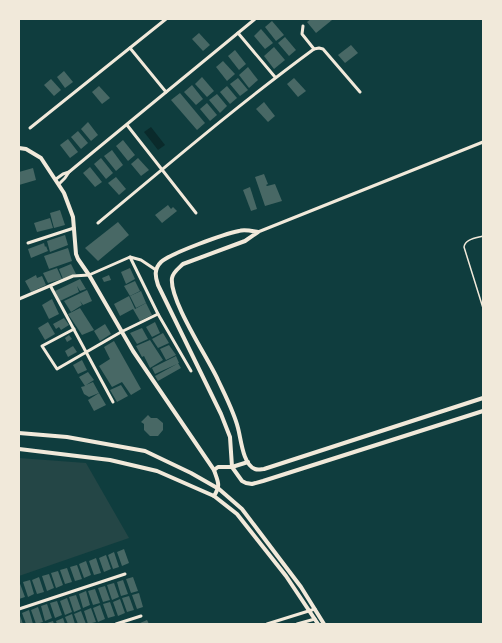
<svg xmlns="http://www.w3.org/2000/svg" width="502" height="643" font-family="'Space Grotesk',sans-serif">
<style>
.green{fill:#244646}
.water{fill:#0a2a2b}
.building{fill:#486865}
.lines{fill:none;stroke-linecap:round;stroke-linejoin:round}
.service{stroke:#f1e9da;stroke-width:1.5}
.minor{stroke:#f1e9da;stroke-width:3}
.tertiary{stroke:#f1e9da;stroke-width:4}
</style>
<rect width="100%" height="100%" fill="#0f3d3e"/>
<!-- green -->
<path class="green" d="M19,458L86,463L129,538L19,576Z"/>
<!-- water -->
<path class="water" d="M151,127L165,145L158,150L144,132Z"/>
<!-- building -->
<g class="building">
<path d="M311,19H331L332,20L316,33L307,22Z"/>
<path d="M272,21L284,35L276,41L265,27Z"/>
<path d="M261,29L273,43L265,49L254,36Z"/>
<path d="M199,33L210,45L203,51L192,39Z"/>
<path d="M285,37L296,50L289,56L278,43Z"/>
<path d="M351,45L358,53L345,63L338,55Z"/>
<path d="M274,47L285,60L274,69L264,56Z"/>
<path d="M235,50L246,64L239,70L228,56Z"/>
<path d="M223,61L235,74L227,81L216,67Z"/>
<path d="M248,67L258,80L249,88L239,75Z"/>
<path d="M64,71L73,82L65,88L57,77Z"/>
<path d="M202,77L214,91L207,97L195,84Z"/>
<path d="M238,78L248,90L240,96L230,84Z"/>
<path d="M294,78L306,91L298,97L287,84Z"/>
<path d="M51,79L61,90L54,96L44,85Z"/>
<path d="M192,85L203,99L196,105L184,92Z"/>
<path d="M99,86L110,98L102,104L92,92Z"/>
<path d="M227,86L237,98L230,104L220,92Z"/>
<path d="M180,93L205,123L197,130L171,100Z"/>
<path d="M217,94L227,106L220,113L209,100Z"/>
<path d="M264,102L275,116L268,122L256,109Z"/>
<path d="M207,103L217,115L210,121L200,109Z"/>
<path d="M88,122L98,135L91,141L81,129Z"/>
<path d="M78,131L88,143L81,149L71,137Z"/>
<path d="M68,139L78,152L70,158L60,145Z"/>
<path d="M123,140L135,155L128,161L116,146Z"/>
<path d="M112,150L123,165L116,171L104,156Z"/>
<path d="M101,158L113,173L106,179L94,164Z"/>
<path d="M138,158L149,170L141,176L131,164Z"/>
<path d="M90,167L102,182L95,187L83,173Z"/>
<path d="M33,168L36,180L19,185V172Z"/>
<path d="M264,174L268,184L266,185L267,186L275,184L282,201L265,206L255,177Z"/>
<path d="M116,177L126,189L119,195L108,183Z"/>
<path d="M250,187L257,209L251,211L243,190Z"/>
<path d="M168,205L171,209L173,207L177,211L162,223L155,215Z"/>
<path d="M60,210L65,225L54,228L50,213Z"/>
<path d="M50,218L53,228L37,232L34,223Z"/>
<path d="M118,222L129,235L98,261L85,248Z"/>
<path d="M65,235L68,245L50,252L47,241Z"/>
<path d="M44,243L45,247L46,246L48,251L31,258L28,249Z"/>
<path d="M68,248L72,261L49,269L44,256Z"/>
<path d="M71,264L76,274L63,279L59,269Z"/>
<path d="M57,268L62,279L48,283L43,273Z"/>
<path d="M130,268L135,279L126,284L121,272Z"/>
<path d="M36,275L37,278L42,276L46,285L31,292L25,281Z"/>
<path d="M109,275L111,280L104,282L102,278Z"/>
<path d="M80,279L86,289L80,291L77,286L79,292L60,301L55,291Z"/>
<path d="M135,281L140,291L130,296L124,286Z"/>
<path d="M87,290L92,301L83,305L80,301L82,305L71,312L64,301Z"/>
<path d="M141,291L146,303L136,308L130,296Z"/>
<path d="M129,296L135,309L146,303L152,315L140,321L133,309L120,316L114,304Z"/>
<path d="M52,299L59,314L49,319L42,305Z"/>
<path d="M80,308L94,330L82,335L68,314Z"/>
<path d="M64,318L69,325L61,330L59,327L56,329L53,324Z"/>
<path d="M48,322L55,334L45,340L38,328Z"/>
<path d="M155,322L160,333L152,337L146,327Z"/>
<path d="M105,324L111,334L100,341L94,331Z"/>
<path d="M142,328L148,339L137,344L130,333Z"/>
<path d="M163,333L169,343L158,348L152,339Z"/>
<path d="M69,335L72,339L67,342L65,338Z"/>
<path d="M150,340L163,360L150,368L144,356L142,357L136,346Z"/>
<path d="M114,341L141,389L131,395L122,382L112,387L99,366L110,359L104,347Z"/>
<path d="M169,345L176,355L166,360L160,349Z"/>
<path d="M73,346L77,352L68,357L65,351Z"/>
<path d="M176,356L179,363H178L181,368L158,381L155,376L177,364L155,374L152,368Z"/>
<path d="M82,360L87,370L78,374L73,365Z"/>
<path d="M88,372L94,380L86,385L93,382L99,393L89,397L84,394L81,387L85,386L79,377Z"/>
<path d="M121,385L128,396L117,402L110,390Z"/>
<path d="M99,393L106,405L94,411L88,400Z"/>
<path d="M148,415L151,418H157L163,423V430L158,436H150L144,430V424L141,422Z"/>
<path d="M124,549L129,563L122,566L117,552Z"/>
<path d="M114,552L119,567L113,569L108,555Z"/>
<path d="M106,555L111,569L104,572L99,558Z"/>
<path d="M96,558L101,573L94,575L89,561Z"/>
<path d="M86,561L91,575L84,578L79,564Z"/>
<path d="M77,565L82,579L75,581L70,567Z"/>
<path d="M67,568L72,582L65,584L60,570Z"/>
<path d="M58,571L63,585L56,588L51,573Z"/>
<path d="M49,574L54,588L47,591L42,576Z"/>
<path d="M39,577L44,592L37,594L32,580Z"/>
<path d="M133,577L138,591L131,593L126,579Z"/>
<path d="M30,580L34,594L28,597L23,582Z"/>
<path d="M123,580L128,594L121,596L117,582Z"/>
<path d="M19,581L25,597L19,599Z"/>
<path d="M114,583L119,597L112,600L107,585Z"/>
<path d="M105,586L110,600L103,602L98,588Z"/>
<path d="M95,589L100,603L93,605L88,591Z"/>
<path d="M86,591L90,605L83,608L79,594Z"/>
<path d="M139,593L143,607L137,609L132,595Z"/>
<path d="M76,595L81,609L74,612L69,597Z"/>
<path d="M129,596L134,610L127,612L122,598Z"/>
<path d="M67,598L72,612L65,615L60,601Z"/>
<path d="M120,599L125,613L118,616L113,602Z"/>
<path d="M57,601L62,615L55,618L50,603Z"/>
<path d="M110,602L115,616L108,618L103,604Z"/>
<path d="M47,604L52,618L45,621L41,606Z"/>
<path d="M100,605L105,619L98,622L93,608Z"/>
<path d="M38,607L43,622L36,624L31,610Z"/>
<path d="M91,608L96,622L88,624L84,611Z"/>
<path d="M29,610L33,624H26L22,613Z"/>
<path d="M81,611L86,624H78L74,614Z"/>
<path d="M19,613L23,624H19Z"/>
<path d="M72,614L75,624H68L65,617Z"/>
<path d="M63,618L65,624H57L56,621Z"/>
<path d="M147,620L149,624H141L140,623Z"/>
<path d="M53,621L54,624H44Z"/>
</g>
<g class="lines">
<!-- service -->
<path class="service" d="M483,236C476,238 465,239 464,247L483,308"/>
<!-- minor -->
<g class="minor">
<path d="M303,26L302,34L314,49"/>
<path d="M238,33L275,77"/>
<path d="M130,48L166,92"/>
<path d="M127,125L196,213"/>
<path d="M30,128L166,19"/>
<path d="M56,179L63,174L69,172"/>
<path d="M59,184L65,178L69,172L98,148L255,19"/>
<path d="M98,223C169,164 239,104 314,49L319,48L323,49L360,92"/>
<path d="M258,232L483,142"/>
<path d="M28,243L74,228"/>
<path d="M130,257L158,314L191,371"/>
<path d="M51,287L113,402"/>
<path d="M19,299L73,276L89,275L130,257L141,260L156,270"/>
<path d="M74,329L42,346L57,369L121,332L158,314"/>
<path d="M19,609L125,574"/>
<path d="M116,624L141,616"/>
<path d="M267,624L315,609"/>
<path d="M297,624L315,619"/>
</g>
<!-- tertiary -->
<g class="tertiary">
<path d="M19,148L26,149L41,158L64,193L73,217L76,254L78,259L89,275L133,351L214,470C218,482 221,485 214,496"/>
<path d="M483,398L264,469C262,469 258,470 255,469C243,465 241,439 238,428C234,412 225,395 218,380C208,358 169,300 172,278C173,272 179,268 183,264L245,241L258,232C252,231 244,229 239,231C224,234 171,253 161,262C154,269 155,276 158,285L221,414L230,437L232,467L242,481L246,483L252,484L263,481L483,411"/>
<path d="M19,433L67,437L145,451L191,473L219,489L242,509L301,587L324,624"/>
<path d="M19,449L110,460L157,471L214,496L237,514L286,576L318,624"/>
<path d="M214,470L218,467H232L248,462"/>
</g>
</g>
<!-- border -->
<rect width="502" height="643" fill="none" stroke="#f1e9da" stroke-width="40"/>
</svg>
